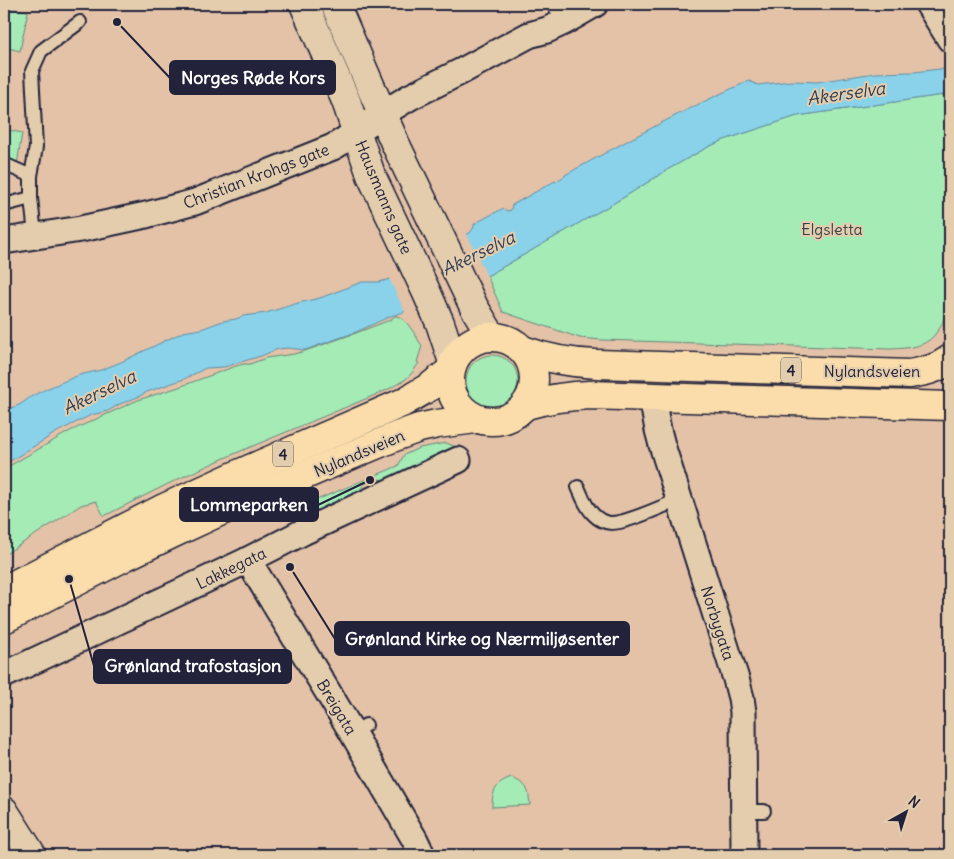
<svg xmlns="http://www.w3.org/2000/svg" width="954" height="859" font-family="Delius,sans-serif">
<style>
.green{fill:#a5ebb6;stroke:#648678}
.water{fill:#89d2ea;stroke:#608ca4}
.pier{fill:#e3c2a8}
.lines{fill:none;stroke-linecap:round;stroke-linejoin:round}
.lane-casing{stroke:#22223b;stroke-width:16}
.street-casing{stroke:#22223b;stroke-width:29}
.secondary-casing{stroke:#22223b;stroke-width:31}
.primary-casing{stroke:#22223b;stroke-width:31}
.lane{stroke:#e3cdac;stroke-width:12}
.street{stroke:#e3cdac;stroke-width:25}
.secondary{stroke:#e3cdac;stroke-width:28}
.primary{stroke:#faddab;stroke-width:28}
.labels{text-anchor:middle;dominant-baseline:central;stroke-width:4;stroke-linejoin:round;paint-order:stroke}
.shield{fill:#e3cdac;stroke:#5c555d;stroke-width:1}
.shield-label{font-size:15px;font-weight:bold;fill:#22223b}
.street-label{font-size:16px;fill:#22223b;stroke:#e3cdac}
.park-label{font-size:16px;fill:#36404d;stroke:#e3cdac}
.water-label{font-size:18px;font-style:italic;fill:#313c55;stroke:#e3cdac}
.leader{fill:none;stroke:#22223b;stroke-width:2}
.callout-dot{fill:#22223b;stroke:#e3cdac;stroke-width:2}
.callout{fill:#22223b;stroke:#22223b;stroke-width:2}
.callout-label{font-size:18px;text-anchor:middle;font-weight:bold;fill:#fff}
</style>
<rect width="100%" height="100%" fill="#e3c2a8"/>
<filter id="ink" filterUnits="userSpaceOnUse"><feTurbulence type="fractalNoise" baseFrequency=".02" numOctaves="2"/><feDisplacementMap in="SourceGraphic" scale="10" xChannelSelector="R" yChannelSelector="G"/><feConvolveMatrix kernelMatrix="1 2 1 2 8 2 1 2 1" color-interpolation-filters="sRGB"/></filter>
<g filter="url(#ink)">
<!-- green -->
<g class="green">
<path d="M4,8L28,11L20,51L4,47Z"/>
<path d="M950,94C950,146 951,199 950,251C949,271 950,293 946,312C944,320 941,327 936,333C925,348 908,348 891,349L602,340L580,338L503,312L487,276L626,196L667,170L708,147L724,140L797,116Z"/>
<path d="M4,129L22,133L17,165L4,160Z"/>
<path d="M395,316C406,316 416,337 422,346L417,362L419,363L411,374L406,379L387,390L229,456L174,481L104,516L96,501L81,505L4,555V469L70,431L138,400L179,387L236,366L244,364H250L266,358L294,354L305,351L356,333L390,320Z"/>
<circle cx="492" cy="381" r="26"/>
<path d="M446,443L456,447V452L385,480L377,479L364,484L354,499L341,504L332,503L325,506L321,513L315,515L297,514L295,509L398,466L404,455L419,448Z"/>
<path d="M512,778C528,785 528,788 530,805L492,807C492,791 496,783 512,778Z"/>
</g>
<!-- water -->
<path class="water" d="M940,69L950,70V94L797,116L724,140L708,147L667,170L626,196L487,276L404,312L391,316L356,332L305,350L287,348L278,349L261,356L224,367L206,368L184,379L147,392L138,397L120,404L108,411L91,415L57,432L4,465V411L21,404L32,396L46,389L79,375L101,370L121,362L183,332L201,329L223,321L236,319L243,316L266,313L298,303L320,298L362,282H379L387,280L471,232L474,227V224L502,209L508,211L511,210L512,205L555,181V182L565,176V175C625,142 686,108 749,81L758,85L791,81L817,82L875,73L914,72Z"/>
<!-- pier -->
<path class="pier" d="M466,232L488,278L406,314L388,276Z"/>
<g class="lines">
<!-- lane casing -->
<g class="lane-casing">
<g id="lane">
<path d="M553,4L564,22"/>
<path d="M4,164L31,176"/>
<path d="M4,205L31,198"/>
<path d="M35,235L31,198V176L36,147L32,71L41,51L80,22"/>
<path d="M578,487C582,496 586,508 594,515C598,519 605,523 611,523C628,523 662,506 679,500"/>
<path d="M352,732L366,725"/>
<path d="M744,811H764"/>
</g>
</g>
<!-- street casing -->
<g class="street-casing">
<g id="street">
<path d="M928,4L950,39"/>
<path d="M4,241L81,229L146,215L195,202L333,147L343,141L382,114L410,97L462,71L529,35L547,30L564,22L595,4"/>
<path d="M652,397L658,430L662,445L736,679L741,698L743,712L744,855"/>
<path d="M248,560L352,732L415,840L422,855"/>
<path d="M4,675L248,560L303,532L458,460"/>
</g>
</g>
<!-- secondary casing -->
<g class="secondary-casing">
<g id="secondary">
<path d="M304,4L346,101L371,175L426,291L440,323L453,362"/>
<path d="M335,4L395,143L474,307L492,337"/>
<path d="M4,811L32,855"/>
</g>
</g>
<!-- primary casing -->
<g class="primary-casing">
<g id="primary">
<circle cx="492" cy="379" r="42"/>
<path d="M523,350C547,359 571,363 597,364L909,374C924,372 938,369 950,359"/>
<path d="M526,405C547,399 567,396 589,395L950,406"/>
<path d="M4,590L164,508L243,472L402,403L431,386L450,371"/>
<path d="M4,619L124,557L174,533L219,512L347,457L397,436L419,428L437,424L476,419"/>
</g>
</g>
<!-- lane -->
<use href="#lane" class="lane"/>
<!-- street -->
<use href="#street" class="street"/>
<!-- secondary -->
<use href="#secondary" class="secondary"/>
<!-- primary -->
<use href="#primary" class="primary"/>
</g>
</g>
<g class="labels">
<!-- shield labels -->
<g class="shield">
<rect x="781" y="357.5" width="20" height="25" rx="4"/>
<rect x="273" y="441.5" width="20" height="25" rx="4"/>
</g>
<g class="shield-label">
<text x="791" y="370">4</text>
<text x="283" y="454">4</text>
</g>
<!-- street labels -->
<g class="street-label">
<text transform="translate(256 176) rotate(-21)">Christian Krohgs gate</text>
<text transform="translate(384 197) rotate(67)">Hausmanns gate</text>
<text x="872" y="371">Nylandsveien</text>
<text transform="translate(359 453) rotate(-23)">Nylandsveien</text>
<text transform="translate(231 568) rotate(-26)">Lakkegata</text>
<text transform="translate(718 623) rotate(72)">Norbygata</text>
<text transform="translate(337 707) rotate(59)">Breigata</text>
</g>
<!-- park labels -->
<g class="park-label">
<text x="832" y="229">Elgsletta</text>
</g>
<!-- water labels -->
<g class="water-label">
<text transform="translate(846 93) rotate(-8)">Akerselva</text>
<text transform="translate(478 253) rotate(-26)">Akerselva</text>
<text transform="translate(99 392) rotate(-26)">Akerselva</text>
</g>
</g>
<!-- callouts -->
<path class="leader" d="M117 22L170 78M370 480L318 505M290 567L335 639M69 579L94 666"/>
<g class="callout-dot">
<circle cx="117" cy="22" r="5"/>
<circle cx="370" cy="480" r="5"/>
<circle cx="290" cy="567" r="5"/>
<circle cx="69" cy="579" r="5"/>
</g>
<g class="callout">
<rect x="170" y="61" width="165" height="33" rx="5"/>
<rect x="180" y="488" width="138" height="33" rx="5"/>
<rect x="335" y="622" width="294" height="33" rx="5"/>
<rect x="94" y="650" width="197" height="33" rx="5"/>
</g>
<g class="callout-label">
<text x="253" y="84">Norges Røde Kors</text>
<text x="249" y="511">Lommeparken</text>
<text x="482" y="645">Grønland Kirke og Nærmiljøsenter</text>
<text x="193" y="672">Grønland trafostasjon</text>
</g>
<!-- margin -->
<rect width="954" height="859" fill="none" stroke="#e3cdac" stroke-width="20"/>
<rect x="10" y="10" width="934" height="839" fill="none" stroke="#22223b" stroke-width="2" filter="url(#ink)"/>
<!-- north arrow -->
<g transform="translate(906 812) rotate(39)" stroke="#e3cdac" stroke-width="4" paint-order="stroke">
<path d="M0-4L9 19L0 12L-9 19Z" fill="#22223b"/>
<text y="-8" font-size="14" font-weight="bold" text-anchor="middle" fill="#22223b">N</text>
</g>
</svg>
